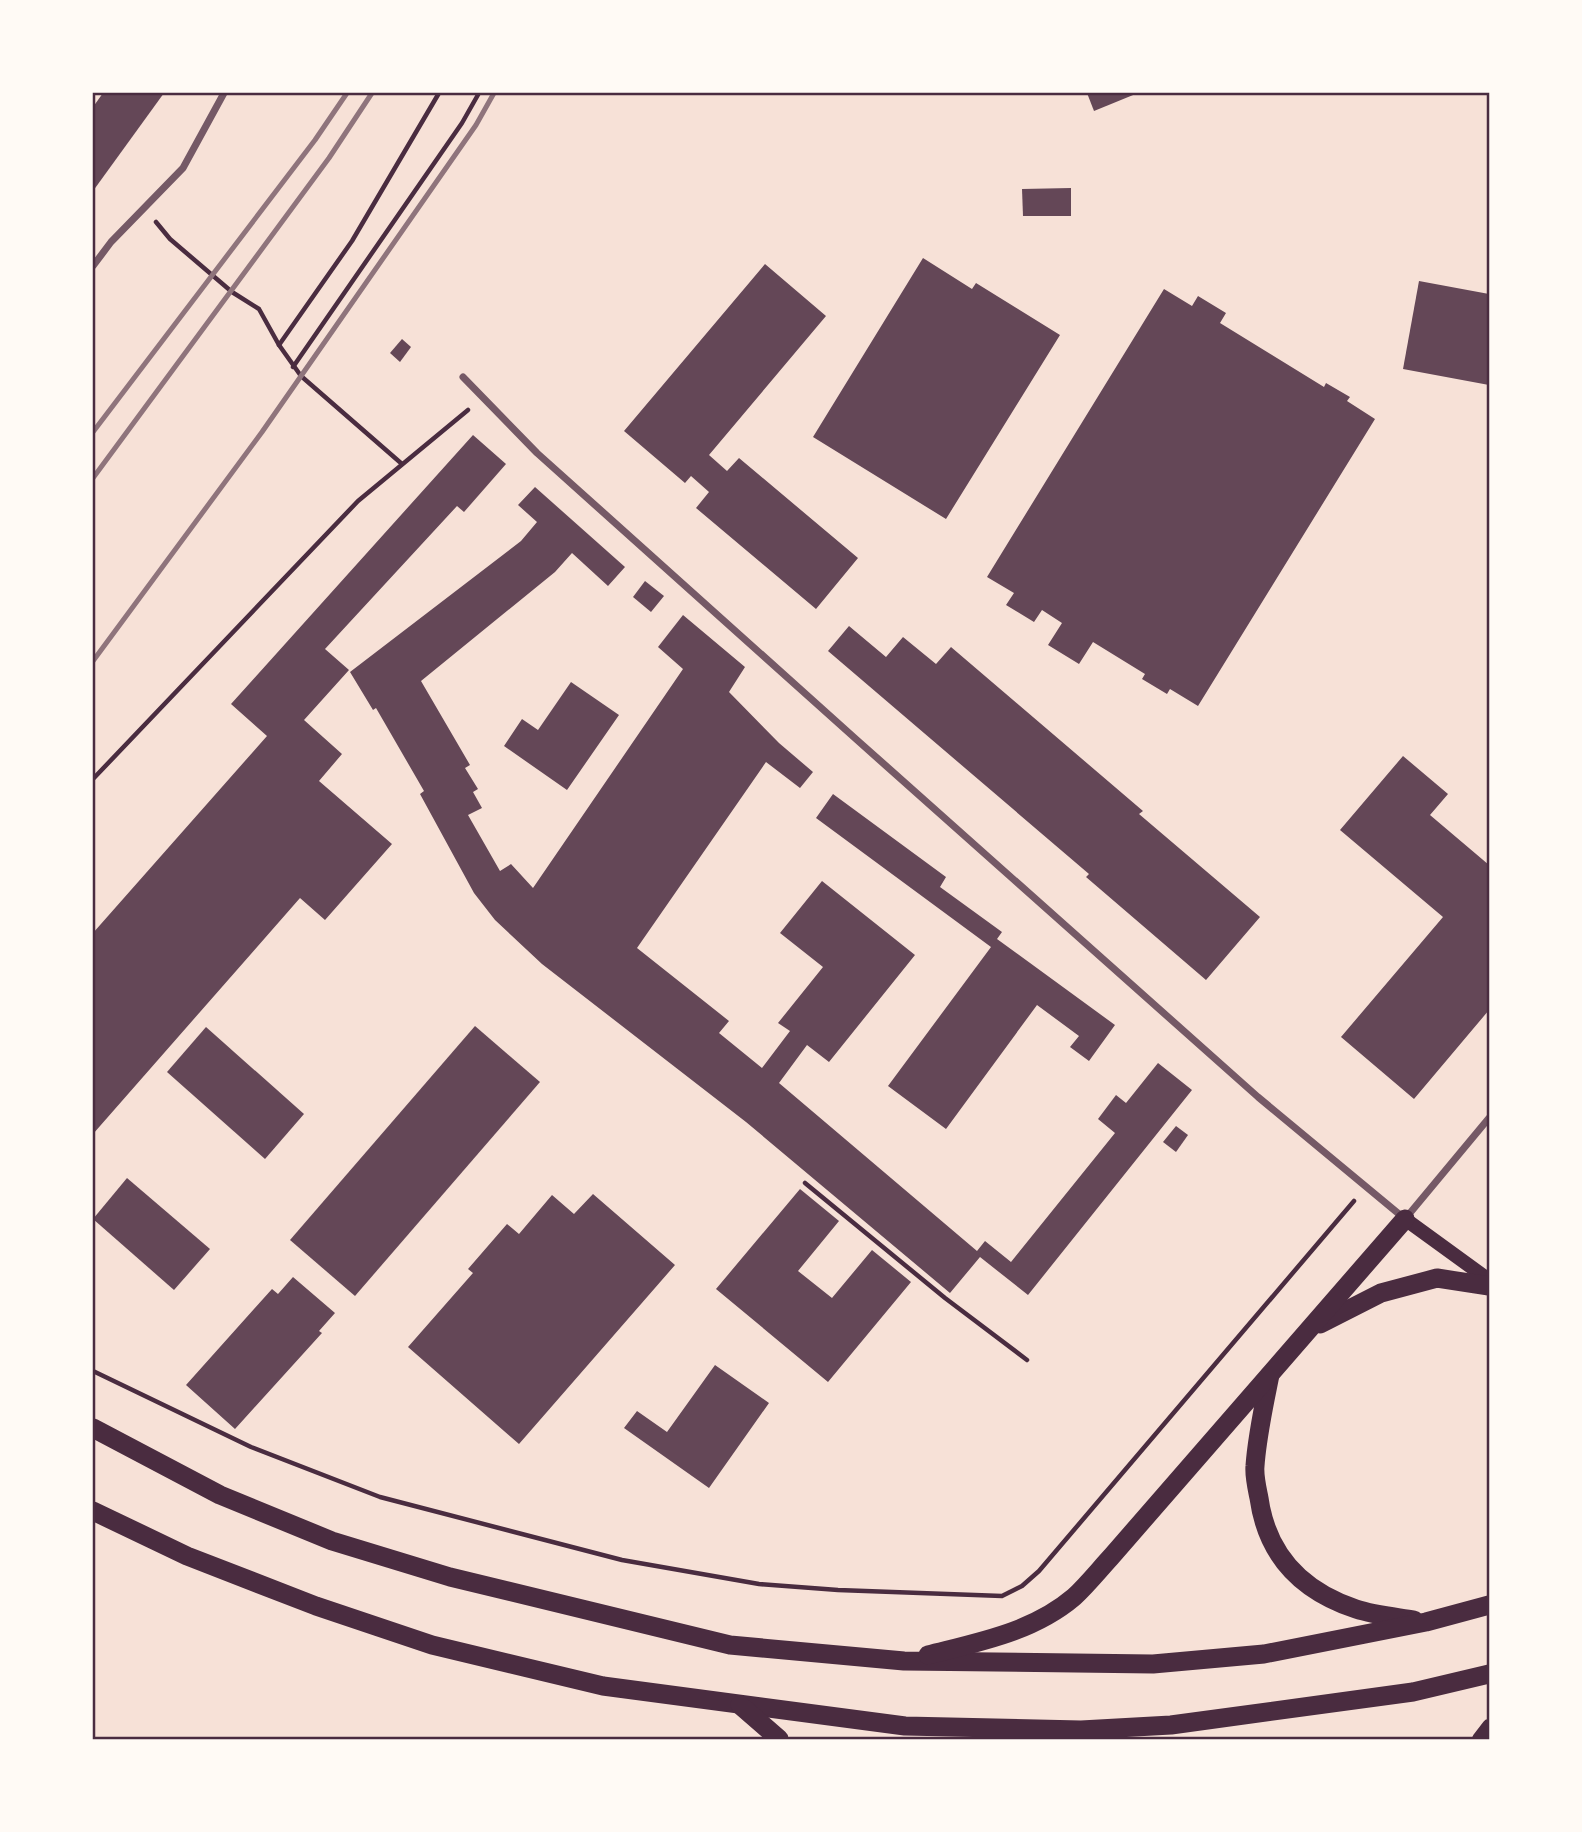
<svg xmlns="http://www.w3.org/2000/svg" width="1582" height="1832" font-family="Overpass,sans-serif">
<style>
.building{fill:#644757}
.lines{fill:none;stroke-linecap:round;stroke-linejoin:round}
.path{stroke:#4a2c40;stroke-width:4.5}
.minor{stroke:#755966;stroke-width:7}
.secondary{stroke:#4a2c40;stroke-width:14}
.trunk{stroke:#4a2c40;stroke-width:19}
.rail{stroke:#8f747c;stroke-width:5}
.neatline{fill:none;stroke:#4a2c40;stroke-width:2.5}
</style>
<rect width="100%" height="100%" fill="#f7e1d7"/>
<!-- building -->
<g class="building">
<path d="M103,93H164L93,191V107Z"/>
<path d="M1087,93H1138L1094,111Z"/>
<path d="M1071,188V216H1023L1022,189Z"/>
<path d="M923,258L972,289L976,283L1060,335L946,519L813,437Z"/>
<path d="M765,264L826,316L709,455L727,471L739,458L858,558L816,609L696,508L709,492L691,476L685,483L624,431Z"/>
<path d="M1419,281L1489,294V385L1403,369Z"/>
<path d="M1164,289L1192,306L1198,296L1226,313L1220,323L1324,387L1326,383L1350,397L1347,401L1375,419L1198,706L1170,689L1167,694L1142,679L1145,674L1093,642L1079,664L1048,645L1062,623L1042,610L1034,622L1006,605L1014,593L987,577Z"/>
<path d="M402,339L411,347L400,362L390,353Z"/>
<path d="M473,435L506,464L464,512L457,506L325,649L349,670L304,720L342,754L319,781L392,844L325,920L300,898L93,1134V933L267,736L231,704Z"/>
<path d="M535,487L625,567L608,586L572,553L555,572L421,681L470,765L465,768L478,789L473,792L482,808L468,815L500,871L511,864L533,888L683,669L658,647L683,615L745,667L729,692L779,743L813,772L800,788L766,762L637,948L729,1021L719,1033L762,1068L790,1031L778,1023L823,967L780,933L822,881L915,955L829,1062L807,1045L779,1083L977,1251L985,1241L1011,1262L1115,1133L1098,1119L1116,1095L1126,1103L1158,1063L1192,1090L1028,1295L980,1257L950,1293L746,1122L542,964L495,920L474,893L420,794L424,791L376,708L373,710L350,672L521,541L537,522L518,505Z"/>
<path d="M645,581L664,596L651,612L633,597Z"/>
<path d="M849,626L886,657L903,637L936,664L951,647L1143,811L1139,814L1260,917L1206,980L1086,877L1089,874L828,651Z"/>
<path d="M571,682L619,715L567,790L504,746L522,719L538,730Z"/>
<path d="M1403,756L1448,794L1430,815L1489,865V1010L1414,1099L1341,1037L1443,917L1340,830Z"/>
<path d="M833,794L946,877L940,887L1002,932L997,939L1115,1025L1089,1061L1070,1047L1079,1036L1037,1005L946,1129L888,1086L991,947L816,818Z"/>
<path d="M475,1026L540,1082L355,1296L290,1240Z"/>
<path d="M206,1027L304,1114L265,1159L167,1072Z"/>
<path d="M1176,1126L1188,1135L1176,1152L1163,1142Z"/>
<path d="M127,1178L210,1249L174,1290L93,1219Z"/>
<path d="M800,1189L839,1221L798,1271L832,1298L872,1250L911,1282L828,1382L716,1289Z"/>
<path d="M593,1194L675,1265L519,1444L408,1347L473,1273L468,1269L507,1224L519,1234L552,1195L574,1214Z"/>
<path d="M293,1277L335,1313L319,1331L322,1333L235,1429L186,1385L272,1289L278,1294Z"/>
<path d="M715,1365L769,1403L709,1488L624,1428L637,1411L667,1432Z"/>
</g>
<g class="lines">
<!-- path -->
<g class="path">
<path d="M156,222L170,239L232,292L259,309L279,345L301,376L402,464"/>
<path d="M279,345L352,241L439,93"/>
<path d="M293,367L462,123L479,93"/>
<path d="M93,779L358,501L468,410"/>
<path d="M805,1183L945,1298L1027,1360"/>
<path d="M93,1371L251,1447L380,1497L622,1560L759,1584L838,1590L1002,1596L1022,1586L1039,1571L1354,1201"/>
</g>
<!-- minor -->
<g class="minor">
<path d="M93,266L111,242L183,168L224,93"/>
<path d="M463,377L537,453L857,740L1258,1097L1405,1219L1489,1118"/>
</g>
<!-- secondary -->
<g class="secondary">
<path d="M1405,1219L1489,1280"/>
<path d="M1479,1739L1489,1726"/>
</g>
<!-- trunk -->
<g class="trunk">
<path d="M1320,1324L1381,1293L1437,1278L1489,1286"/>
<path d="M1270,1375C1264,1405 1257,1436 1255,1466C1254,1476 1257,1488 1259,1498C1267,1556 1302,1591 1356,1609C1374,1615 1396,1617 1414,1620"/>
<path d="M93,1428L220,1495L332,1541L450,1577L730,1645L904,1661L1153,1664L1264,1654L1426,1622L1489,1605"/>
<path d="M93,1511L187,1556L316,1606L432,1645L603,1686L905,1726L1081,1730L1171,1725L1413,1692L1489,1674"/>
<path d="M928,1655C979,1642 1033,1632 1074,1597C1087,1585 1099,1570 1111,1557L1405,1219"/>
<path d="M740,1705L779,1739"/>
</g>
<!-- rail -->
<g class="rail">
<path d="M93,432L315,140L347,93"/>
<path d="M93,478L329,158L372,93"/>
<path d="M93,661L262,432L476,125L494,93"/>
</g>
</g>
<!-- border -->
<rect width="1582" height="1832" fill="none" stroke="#fffaf5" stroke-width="189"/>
<rect x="94" y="94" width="1394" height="1644" class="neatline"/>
</svg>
